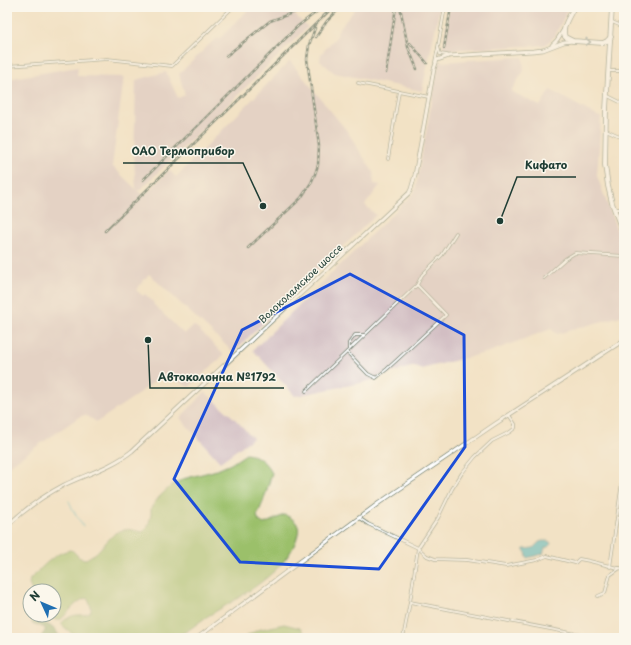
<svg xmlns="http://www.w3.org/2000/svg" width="631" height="645" font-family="'Playpen Sans',sans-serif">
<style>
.industrial{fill:#d2bec3}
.green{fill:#9bc06a;stroke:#5d7e4f}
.forest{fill:#7ca65e;stroke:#4e7249}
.water{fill:#43b2be;stroke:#317879}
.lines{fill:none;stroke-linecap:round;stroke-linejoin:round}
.stream{stroke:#43b2be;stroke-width:1}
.street-casing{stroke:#697767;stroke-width:3.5}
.secondary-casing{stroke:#697767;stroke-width:4.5}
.highway-casing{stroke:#697767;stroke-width:5.5}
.street{stroke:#fff;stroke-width:2}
.secondary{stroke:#fff;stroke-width:3}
.highway{stroke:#fff;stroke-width:4}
.rail-casing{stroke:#1f3d34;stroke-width:2.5}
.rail{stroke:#fbf7ec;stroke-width:1;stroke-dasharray:3;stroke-linecap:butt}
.oneway{stroke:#8f9e9a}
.marked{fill:none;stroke:#1d4ed8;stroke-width:3;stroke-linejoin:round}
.labels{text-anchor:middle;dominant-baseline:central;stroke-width:3;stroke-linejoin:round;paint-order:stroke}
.street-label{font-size:10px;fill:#1f3d34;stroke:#fbf7ec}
.leader{fill:none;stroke:#1f3d34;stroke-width:1.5}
.callout-dot{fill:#1f3d34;stroke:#fbf7ec;stroke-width:1.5}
.callout-label{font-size:11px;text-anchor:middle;font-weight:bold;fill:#1f3d34;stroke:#fbf7ec;stroke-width:3;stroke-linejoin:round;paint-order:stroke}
</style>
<rect width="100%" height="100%" fill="#fbf7ec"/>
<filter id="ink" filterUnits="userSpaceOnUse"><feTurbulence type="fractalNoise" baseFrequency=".025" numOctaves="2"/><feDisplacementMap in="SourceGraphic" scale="8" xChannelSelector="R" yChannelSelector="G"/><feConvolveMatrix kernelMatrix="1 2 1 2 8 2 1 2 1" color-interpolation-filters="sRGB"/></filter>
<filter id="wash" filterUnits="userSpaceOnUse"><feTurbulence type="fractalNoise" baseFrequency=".012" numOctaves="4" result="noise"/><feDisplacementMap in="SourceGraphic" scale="16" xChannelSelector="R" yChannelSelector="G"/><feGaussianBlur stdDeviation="0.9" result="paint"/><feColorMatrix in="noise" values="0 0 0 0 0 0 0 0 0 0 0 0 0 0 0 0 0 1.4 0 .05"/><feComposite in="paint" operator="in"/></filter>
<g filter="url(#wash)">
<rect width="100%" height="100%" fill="#f2e2c5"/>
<!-- industrial -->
<g class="industrial">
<path d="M245,7H286L308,27L140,190H137L144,196L169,170L176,177L290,61L347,131L373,172L374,184L380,185L365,205L376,215L233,352L149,274L136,290L143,296L145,294L154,303L153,304L184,334L192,327L195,326L223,354V356L189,387L169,377L159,378L137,395L97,422L85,415L79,417L7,467V79L78,67L77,76L124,77L112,166L136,189L134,161L136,80L166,72L178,98L185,95L179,74L214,40L221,37L248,10Z"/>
<path d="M357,7H440L422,91L335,73L320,61L321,54L337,36L338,30Z"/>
<path d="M449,7H569L555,36L545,45L443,50Z"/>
<path d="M523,57L524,71L511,91L540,106L550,90L597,116L601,117L597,176L624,250V315L557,334L551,329L489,352L421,369L415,366L380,376L377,379L361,383L295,396L253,350L415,192L439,62Z"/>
<path d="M205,392L234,418L253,438L220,462L180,418Z"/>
</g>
<!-- green -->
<g class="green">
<path d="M246,454C260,456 264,461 272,473L263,502L257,516L259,521L264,524L284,515C292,517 301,524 298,534C290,571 238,598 208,616C196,624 188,632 175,637C167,640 155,638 147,638C124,638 100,638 77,638L61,624C64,620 67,618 72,616C82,613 99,619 87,598C77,599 68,614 60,620H56L45,615H54V591H32L29,584L30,579C42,568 55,551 72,550L80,558L86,559L96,553L115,533L127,529L143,532L148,526L151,515V508L159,497L171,486L183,479L217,470L231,464Z"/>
<path d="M284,624L300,628L308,638H244L257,630Z"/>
</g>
<!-- forest -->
<path class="forest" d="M34,620C44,621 57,628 60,638H40L45,631V628L32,623L31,622Z"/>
<!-- water -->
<path class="water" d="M542,541H549L551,543L550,546L545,548L543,554L527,558L526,552L523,550L524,549L533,548L539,542Z"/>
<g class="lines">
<!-- stream -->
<path class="stream" d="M69,501L73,510L83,526"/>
</g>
</g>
<g filter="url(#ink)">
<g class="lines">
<!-- street casing -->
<g class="street-casing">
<g id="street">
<path d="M445,7L438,47L440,54L447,55"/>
<path d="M612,22L624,27"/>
<path d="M435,62L438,48"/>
<path d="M7,66L107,59L172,66L233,7"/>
<path d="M609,71H624"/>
<path d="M358,83L429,97"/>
<path d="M608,96L624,104"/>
<path d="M606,130L624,138"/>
<path d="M388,159L399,91"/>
<path d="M622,188L624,181"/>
<path d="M614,209H620L624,210"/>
<path d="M544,278L565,259L575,253L624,256"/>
<path d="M349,349V343L355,335H364"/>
<path d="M347,352L368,374L376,378L387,369L446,315L417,285L422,275L442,255L456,233"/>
<path d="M306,391L417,285"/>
<path d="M359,518L368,524L418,548L427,556L435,559L467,560L506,566L537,560L547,556L575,563L579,559C594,561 609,567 624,569"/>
<path d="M610,567L624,468"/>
<path d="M598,596L605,593L610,575L620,568"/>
<path d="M410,602L597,638"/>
<path d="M403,638L410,602L418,548L438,518L452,489L462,473L475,457L492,441L510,432L515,428V424L509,415"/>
</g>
</g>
<!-- secondary casing -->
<g class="secondary-casing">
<g id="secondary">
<path d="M552,45L557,40L564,29"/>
<path d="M7,526C24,510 43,496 64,485C87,474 112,467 132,451L409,193L411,189L415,175L434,69L437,60L449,56L533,51L543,50L564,42L573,41"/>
<path d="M197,638L379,503L495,424L624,340"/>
</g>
</g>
<!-- highway casing -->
<g class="highway-casing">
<g id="highway">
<path d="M574,7C570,16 561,27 565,37L573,41L603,43L607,41L611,37"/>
<path d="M612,7L606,110L605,165L608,186L612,203L624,236"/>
</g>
</g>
<!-- street -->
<use href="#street" class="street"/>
<!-- secondary -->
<use href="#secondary" class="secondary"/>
<!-- highway -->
<use href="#highway" class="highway"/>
<!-- rail casing -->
<g class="rail-casing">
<g id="rail">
<path d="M400,7L408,47L417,69"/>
<path d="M316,37L327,21L341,7"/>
<path d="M410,43L427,63"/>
<path d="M444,48L451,7"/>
<path d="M226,56L270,21L309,7"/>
<path d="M386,73L396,7"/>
<path d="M143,180L298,26L323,7"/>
<path d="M105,231L333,7"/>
<path d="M248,248L301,198L311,183L315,174L318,165L319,146L307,59L309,45L315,28"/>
</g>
</g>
<!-- rail -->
<use href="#rail" class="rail"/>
</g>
<!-- one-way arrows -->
<defs><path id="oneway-chevron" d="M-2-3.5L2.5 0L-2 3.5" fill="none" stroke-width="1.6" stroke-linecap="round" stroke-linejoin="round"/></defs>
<use class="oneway" href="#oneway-chevron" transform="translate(588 42) rotate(3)"/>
</g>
<!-- marked area -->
<path d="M0 0H631V645H0ZM350,274L464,335L465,447L379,569L240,562L174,479L242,330Z" fill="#f2e2c5" fill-opacity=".55" fill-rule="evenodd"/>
<path class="marked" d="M350,274L464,335L465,447L379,569L240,562L174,479L242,330Z"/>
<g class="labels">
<!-- street labels -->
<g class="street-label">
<text transform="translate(300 283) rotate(-43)">Волоколамское шоссе</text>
</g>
</g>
<!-- callouts -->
<path class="leader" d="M263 206L243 163H123M500 221L517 177H576M148 340L150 388H284"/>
<g class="callout-dot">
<circle cx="263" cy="206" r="4"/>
<circle cx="500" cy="221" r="4"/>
<circle cx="148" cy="340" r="4"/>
</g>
<g class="callout-label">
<text x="183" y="155">ОАО Термоприбор</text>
<text x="546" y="169">Кифато</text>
<text x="217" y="381">Автоколонна №1792</text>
</g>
<!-- margin -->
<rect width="631" height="645" fill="none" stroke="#fbf7ec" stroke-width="24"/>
<!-- north arrow -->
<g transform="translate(42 603) rotate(314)"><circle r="19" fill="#fbf7ec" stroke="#a3ada2"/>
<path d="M0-3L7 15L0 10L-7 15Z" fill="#1f6fb2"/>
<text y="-6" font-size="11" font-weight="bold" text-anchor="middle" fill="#1f3d34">N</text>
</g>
</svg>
